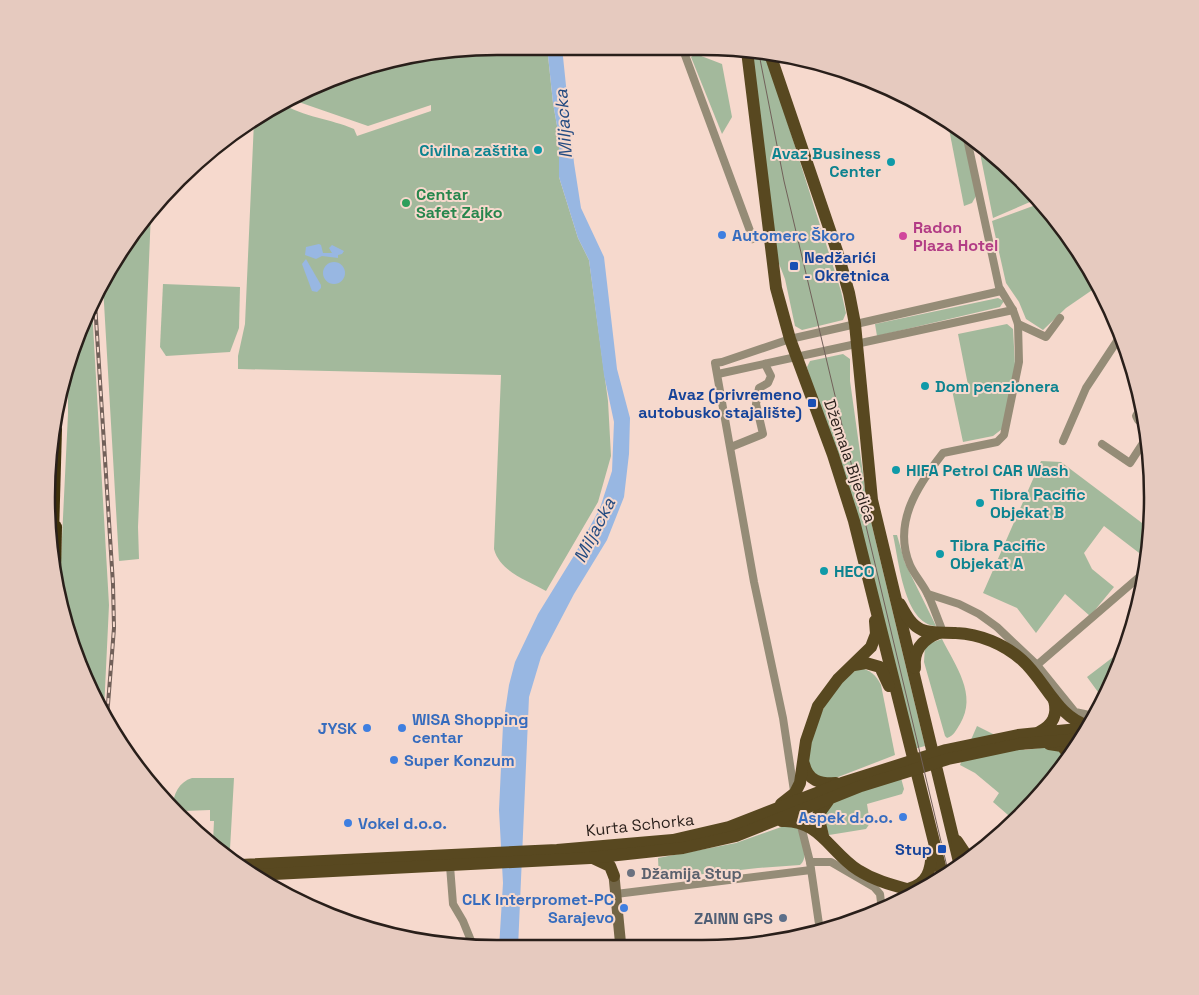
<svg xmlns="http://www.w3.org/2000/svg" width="1199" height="995" font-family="'Space Grotesk',sans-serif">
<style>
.green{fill:#a3b99c}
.water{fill:#98b7e2}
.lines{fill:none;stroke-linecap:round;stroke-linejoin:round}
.street{stroke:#958c77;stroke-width:8}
.secondary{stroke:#716445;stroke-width:11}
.primary{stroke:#584820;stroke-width:12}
.highway{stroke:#3f310b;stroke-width:14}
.tram{stroke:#716059;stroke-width:1}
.rail-casing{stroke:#716059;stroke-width:4}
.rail{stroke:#f6d9cd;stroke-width:2;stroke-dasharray:5.5;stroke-linecap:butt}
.culture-dot{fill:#0f9aa8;stroke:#f6d9cd;stroke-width:2}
.leisure-dot{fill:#2e9e5b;stroke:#f6d9cd;stroke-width:2}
.shop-dot{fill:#3f7fe0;stroke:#f6d9cd;stroke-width:2}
.hotel-dot{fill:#d1479c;stroke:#f6d9cd;stroke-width:2}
.transit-dot{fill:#1a4fb4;stroke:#f6d9cd;stroke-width:2}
.worship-dot{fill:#6b7280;stroke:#f6d9cd;stroke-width:2}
.service-dot{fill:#5c6f8a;stroke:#f6d9cd;stroke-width:2}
.labels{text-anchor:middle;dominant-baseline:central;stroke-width:4;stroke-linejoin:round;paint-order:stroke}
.culture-label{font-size:16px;font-weight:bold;fill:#0d838f;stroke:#f6d9cd;text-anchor:start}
.leisure-label{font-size:16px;font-weight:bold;fill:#27864d;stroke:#f6d9cd;text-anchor:start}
.hotel-label{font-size:16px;font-weight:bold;fill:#b23c85;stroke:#f6d9cd;text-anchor:start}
.shop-label{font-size:16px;font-weight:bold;fill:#366cbe;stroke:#f6d9cd;text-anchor:start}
.transit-label{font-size:16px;font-weight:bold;fill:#164399;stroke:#f6d9cd;text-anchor:end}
.street-label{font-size:16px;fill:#291f1a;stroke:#f6d9cd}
.worship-label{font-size:16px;font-weight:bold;fill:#5b616d;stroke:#f6d9cd;text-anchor:start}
.service-label{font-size:16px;font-weight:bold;fill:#4e5e75;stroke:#f6d9cd;text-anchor:end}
.water-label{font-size:18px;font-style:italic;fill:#244b81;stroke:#f6d9cd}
.rim{fill:none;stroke:#291f1a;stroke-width:2.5}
</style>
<rect width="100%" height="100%" fill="#f6d9cd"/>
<!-- green -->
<g class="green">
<path d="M497,46H547L553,103L559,137V177L578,238L589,260L608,401L611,456L598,502L546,591C527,580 500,572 494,549L501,375L238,369V356L245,324L254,121L272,107L281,103C303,117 331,119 354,129L357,136L431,111V105L368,126L290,99L381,62Z"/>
<path d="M752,52L766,55L841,291L846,313L843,320L802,330L795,326L785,279L778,261Z"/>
<path d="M696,54L722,64L732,117L722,134L691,57Z"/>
<path d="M958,127L962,130L976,196L972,203L964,206L949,129Z"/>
<path d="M978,143L1020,178L1037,199L993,218Z"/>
<path d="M1041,203L1077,247L1098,286L1066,308L1043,330L1026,319L1019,302L1006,283L992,221Z"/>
<path d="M151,212L138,527L139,559L119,561L103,286L122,247Z"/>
<path d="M163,284L240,287L239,328L230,352L166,356L160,347Z"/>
<path d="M998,298L1004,301L1000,307L877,336L875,324Z"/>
<path d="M92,308L109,605L104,710L81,670L59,600L68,414V364L70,353Z"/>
<path d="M1007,324L1013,329L1015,365L1002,429L993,436L963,442L952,390L968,385L958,334Z"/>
<path d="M843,354L850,359V381L868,509L925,746L914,749L807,367L810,361Z"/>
<path d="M1041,461L1061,462L1150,529L1147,559L1104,526L1084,553L1092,569L1114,587L1090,616L1065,594L1036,633L1017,608L983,593Z"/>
<path d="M893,535H897L905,563L936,626C904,624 899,561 893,535Z"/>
<path d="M942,639C955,665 978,695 960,724C956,730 954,736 947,738L945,736L924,662L925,645Z"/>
<path d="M1125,648C1118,672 1118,677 1098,692L1087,677Z"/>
<path d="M858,668C870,669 876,675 881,685L895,755L833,779H823L809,769V738L832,691Z"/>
<path d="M977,726L1025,750L1047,747L1061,751L1066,762L1015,821L993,802L999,793L975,773L960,765Z"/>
<path d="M192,778H234L230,849L213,842L214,821H210V810L184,811L180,815L173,807C173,794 179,782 192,778Z"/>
<path d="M901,778L904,789L902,794L867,804L870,823L866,829L829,835L823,814C833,794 880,784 901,778Z"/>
<path d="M787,825L798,827C801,838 810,857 800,865L758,868L659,879L658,858L736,843Z"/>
</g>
<!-- water -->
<g class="water">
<path d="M547,46L562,47L574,163L581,208L604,257L617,369L630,418L629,454L624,497L607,540L574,594L541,657L529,697L518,948H499L503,883L499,810L503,725L509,685L515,662L538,614L575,554L600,508L612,471L614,422L604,375L589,260L578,238L559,177V137L553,103Z"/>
<path d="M319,244L321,245L323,253H332L329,248L332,245L344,251L342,254L338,255V258L322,256L316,259L305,255L306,247Z"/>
<path d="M306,259L321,285V288L317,292L312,291L302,264Z"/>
<circle cx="334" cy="273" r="11"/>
</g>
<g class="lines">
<!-- street -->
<g class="street">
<path d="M682,47L753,239"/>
<path d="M1018,324L1046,337L1060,318"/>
<path d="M718,374L1013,310"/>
<path d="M1143,405L1136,416L1138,420L1146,426"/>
<path d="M1063,441L1086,388L1121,335"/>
<path d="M1102,444L1130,463L1147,437"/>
<path d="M731,447L763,434L756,404L759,388L768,383L771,376L765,364"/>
<path d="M928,594L959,604L979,614L997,627L1037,665L1075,712L1094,716"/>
<path d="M941,627C936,615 932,602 926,591C921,582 914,574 910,565C892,523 918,485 943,453L997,442L1004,435L1019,362L1018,324L1013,310L999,287L966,134"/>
<path d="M1037,665L1145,572"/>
<path d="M794,791L783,718L754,582L715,363L722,362L790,339L1001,291"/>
<path d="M800,822L810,862L820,931"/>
<path d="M810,862H831L874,887L880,894L882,910"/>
<path d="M450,866L453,904L463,921L474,948"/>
<path d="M616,894L811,870"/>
</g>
<!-- secondary -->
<path class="secondary" d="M614,876L621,948"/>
<!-- primary -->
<g class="primary">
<path d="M747,51L776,288L790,339L833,455L854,521L943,878"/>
<path d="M771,57L838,254L849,293L855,324L872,500L960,866"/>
<path d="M900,604C906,615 911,625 922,630C933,634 945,632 956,633C980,634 1004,644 1022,660C1045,680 1057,718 1089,726"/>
<path d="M854,665L866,663L880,667L889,686"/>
<path d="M915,668C913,650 923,639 939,633"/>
<path d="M1039,732C1053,725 1058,715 1054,700"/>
<path d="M1049,744L1062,746L1070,756"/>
<path d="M804,764C808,781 820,784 836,783"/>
<path d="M781,804L795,793L800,783L806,741L818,706L838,679L871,647L876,634L875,621"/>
<path d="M782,821C819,819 831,853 858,870C877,882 896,886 917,892"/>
<path d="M823,836L818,815L828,801"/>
<path d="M957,841L969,859"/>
<path d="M593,858L610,866L614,876"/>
<path d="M240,865L557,850L673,840L729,827L842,783L946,750L1018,735L1088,728"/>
<path d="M254,875L590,858L683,848L736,836L861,786L948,759L1019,744L1082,739"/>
<path d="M908,889C928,884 931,870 932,851"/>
</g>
<!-- highway -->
<g class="highway">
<path d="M52,535L55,429"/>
<path d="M54,575L55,527"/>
</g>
<!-- tram -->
<path class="tram" d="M759,54L784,181L949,875"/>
<!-- rail casing -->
<g class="rail-casing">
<path id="rail" d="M95,303L113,584L114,628L107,717"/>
</g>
<!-- rail -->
<use href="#rail" class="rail"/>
</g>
<!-- markers -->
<g class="culture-dot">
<circle cx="538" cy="150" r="5"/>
<circle cx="891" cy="162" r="5"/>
<circle cx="925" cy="386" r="5"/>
<circle cx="896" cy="470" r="5"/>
<circle cx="980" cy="503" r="5"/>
<circle cx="940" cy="554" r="5"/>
<circle cx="824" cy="571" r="5"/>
</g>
<circle class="leisure-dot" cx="406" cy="203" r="5"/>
<g class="shop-dot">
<circle cx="722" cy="235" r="5"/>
<circle cx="367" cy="728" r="5"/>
<circle cx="402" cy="728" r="5"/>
<circle cx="394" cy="760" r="5"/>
<circle cx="903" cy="817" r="5"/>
<circle cx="348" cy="823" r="5"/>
<circle cx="624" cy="908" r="5"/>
</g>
<circle class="hotel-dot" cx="903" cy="236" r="5"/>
<g class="transit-dot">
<rect x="789" y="261" width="10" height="10" rx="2.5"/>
<rect x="807" y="398" width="10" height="10" rx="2.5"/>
<rect x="937" y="844" width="10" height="10" rx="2.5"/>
</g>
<circle class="worship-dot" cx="631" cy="873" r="5"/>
<circle class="service-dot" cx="783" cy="918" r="5"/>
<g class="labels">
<!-- culture labels -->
<g class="culture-label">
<text x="528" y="150" text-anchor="end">Civilna zaštita</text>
<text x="881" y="153" text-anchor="end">Avaz Business<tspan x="881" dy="18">Center</tspan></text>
<text x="935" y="386">Dom penzionera</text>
<text x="906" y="470">HIFA Petrol CAR Wash</text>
<text x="990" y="494">Tibra Pacific<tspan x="990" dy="18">Objekat B</tspan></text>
<text x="950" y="545">Tibra Pacific<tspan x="950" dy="18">Objekat A</tspan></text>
<text x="834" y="571">HECO</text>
</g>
<!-- leisure labels -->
<g class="leisure-label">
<text x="416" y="194">Centar<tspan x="416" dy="18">Safet Zajko</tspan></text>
</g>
<!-- hotel labels -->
<g class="hotel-label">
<text x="913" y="227">Radon<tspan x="913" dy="18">Plaza Hotel</tspan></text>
</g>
<!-- shop labels -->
<g class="shop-label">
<text x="732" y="235">Automerc Škoro</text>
<text x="412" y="719">WISA Shopping<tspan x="412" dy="18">centar</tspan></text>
<text x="357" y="728" text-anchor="end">JYSK</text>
<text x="404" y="760">Super Konzum</text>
<text x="893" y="817" text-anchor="end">Aspek d.o.o.</text>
<text x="358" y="823">Vokel d.o.o.</text>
<text x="614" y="899" text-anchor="end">CLK Interpromet-PC<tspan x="614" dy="18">Sarajevo</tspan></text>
</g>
<!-- transit labels -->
<g class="transit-label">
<text x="804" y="257" text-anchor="start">Nedžarići<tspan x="804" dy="18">- Okretnica</tspan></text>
<text x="802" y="394">Avaz (privremeno<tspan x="802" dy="18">autobusko stajalište)</tspan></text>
<text x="932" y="849">Stup</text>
</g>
<!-- street labels -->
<g class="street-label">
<text transform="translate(850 461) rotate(71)">Džemala Bijedića</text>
<text transform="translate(640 825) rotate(-6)">Kurta Schorka</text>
</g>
<!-- worship labels -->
<g class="worship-label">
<text x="641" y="873">Džamija Stup</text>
</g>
<!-- service labels -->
<g class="service-label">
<text x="773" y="918">ZAINN GPS</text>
</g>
<!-- water labels -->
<g class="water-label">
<text transform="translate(563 124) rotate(-94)">Miljacka</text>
<text transform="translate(594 530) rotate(-63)">Miljacka</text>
</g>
</g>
<!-- crop -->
<path d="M0 0H1199V995H0ZM497 55H702A442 442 0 0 1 1144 497V498A442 442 0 0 1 702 940H497A442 442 0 0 1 55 498V497A442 442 0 0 1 497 55Z" fill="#e6cabf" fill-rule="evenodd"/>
<path class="rim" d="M497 55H702A442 442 0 0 1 1144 497V498A442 442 0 0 1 702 940H497A442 442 0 0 1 55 498V497A442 442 0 0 1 497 55Z"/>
</svg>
